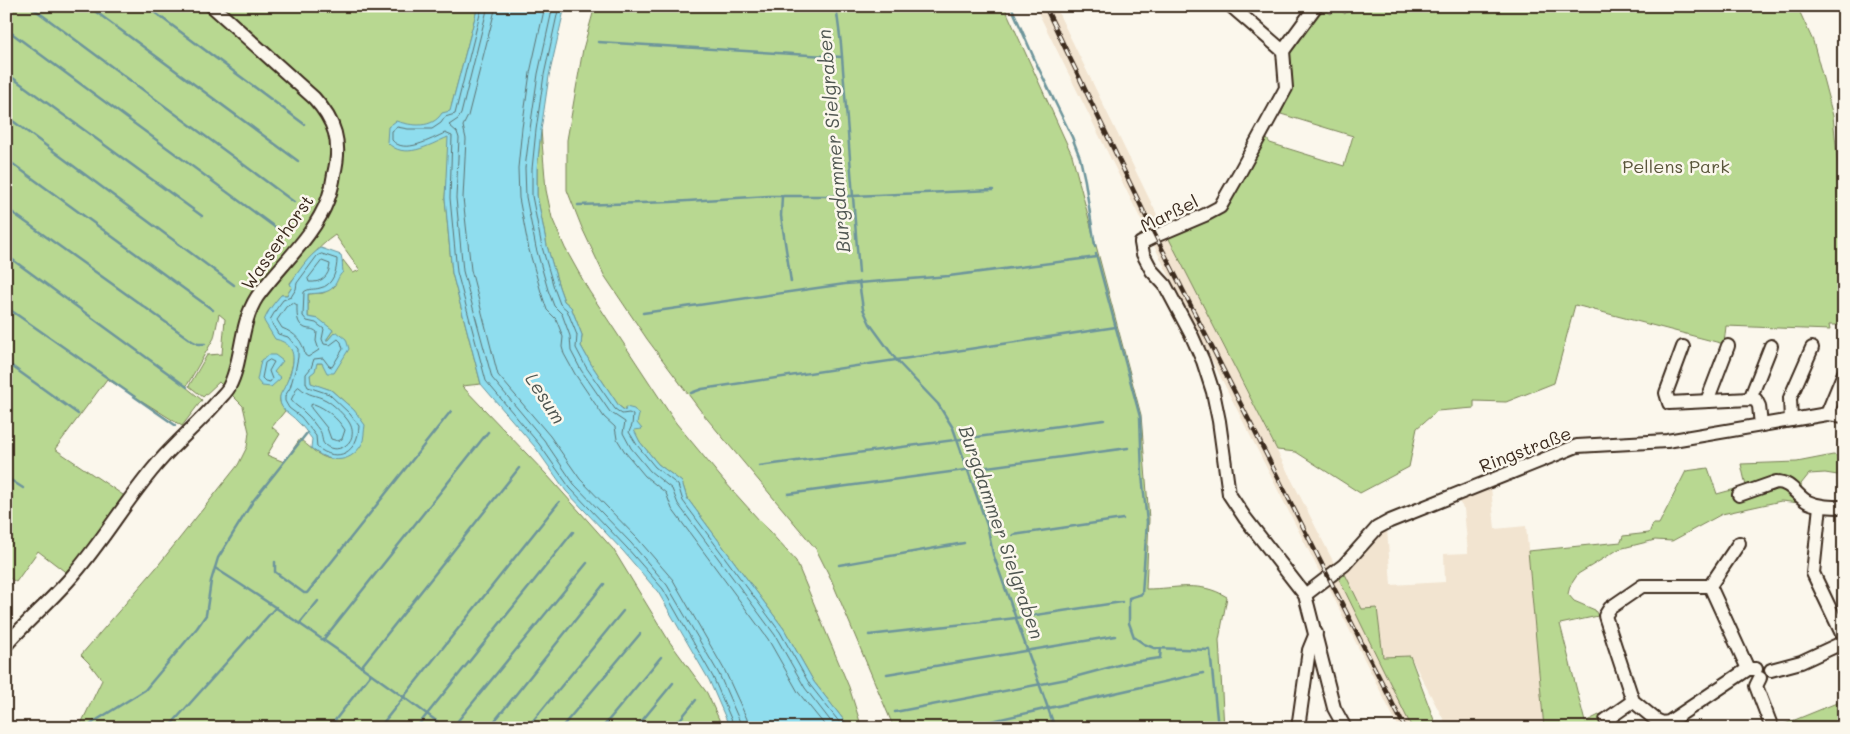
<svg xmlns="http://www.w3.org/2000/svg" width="1850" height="734" font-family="Mali,sans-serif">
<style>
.built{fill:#f2e4d0}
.green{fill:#b8d891;stroke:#7a8158;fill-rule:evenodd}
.water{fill:#8fddee;stroke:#6d959b}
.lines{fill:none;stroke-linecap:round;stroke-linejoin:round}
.shore{stroke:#5d7271;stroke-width:1}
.stream{stroke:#6d959b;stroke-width:2.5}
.minor-casing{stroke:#3b2a1e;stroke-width:16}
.minor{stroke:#fbf7ec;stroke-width:12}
.rail-casing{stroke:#3b2a1e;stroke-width:4.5}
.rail{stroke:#fbf7ec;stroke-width:2.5;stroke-dasharray:8;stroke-linecap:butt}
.labels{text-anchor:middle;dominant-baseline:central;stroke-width:5;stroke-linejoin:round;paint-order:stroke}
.park-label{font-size:18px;fill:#5a563b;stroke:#fbf7ec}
.street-label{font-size:18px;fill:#3b2a1e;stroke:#fbf7ec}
.water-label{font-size:19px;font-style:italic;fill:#505752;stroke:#fbf7ec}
</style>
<rect width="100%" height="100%" fill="#fbf7ec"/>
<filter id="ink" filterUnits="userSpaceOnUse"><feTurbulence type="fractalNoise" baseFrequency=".02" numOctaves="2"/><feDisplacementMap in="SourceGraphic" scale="10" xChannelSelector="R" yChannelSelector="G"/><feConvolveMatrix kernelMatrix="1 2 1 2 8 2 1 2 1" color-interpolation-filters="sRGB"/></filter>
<g filter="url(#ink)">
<!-- built -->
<g class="built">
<path d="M1035,6H1055L1167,235L1334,563L1321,575L1146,230Z"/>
<path d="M1491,487L1495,529L1526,526L1544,728H1448L1410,656L1383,657L1377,608L1362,609L1345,574L1373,539L1387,528L1391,585L1445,582L1444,554L1468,553L1464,509L1457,499Z"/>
<path d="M1341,576L1389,674L1416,728H1399L1352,635L1326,582Z"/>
</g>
<!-- green -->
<g class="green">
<path d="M6,6H478L452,104L445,198L452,273L481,384L462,386L547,475L613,549L669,641L707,693L723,728H79L102,680L89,663L81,655L156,568L238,465L247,447L249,432L243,406L219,382L203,397L189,386L207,355L222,354L225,319L219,314L214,338L186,387L202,400L182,426L107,379L55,449L126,497L68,574L38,551L16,582L6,576ZM335,235L360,270L353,273L343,260L334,287L323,293L308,294V317L333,330L326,340H328L334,333L322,363H317L310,375L311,384L331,390L354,410V453C329,467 319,455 300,439L284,462L267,455L280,434L272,427L285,411C284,408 280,405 280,401C279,395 283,392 285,387C289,378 295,362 293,352C292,348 271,319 267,313L281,295H287L292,287L290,283C304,266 316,248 335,235Z"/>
<path d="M595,6H1004L1072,155L1141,415L1149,519L1146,589C1177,589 1199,580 1227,597L1219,640L1224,728H894L831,579L816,549L703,414L647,339L604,275L582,228L567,190V140L583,49Z"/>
<path d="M1351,6H1797L1813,41L1833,116L1844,226L1842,268H1844V325H1829L1830,330L1726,326L1724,344L1575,305L1554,383L1506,402L1474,401V408L1437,411L1417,428L1409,467L1360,493L1296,452L1277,450L1167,235L1207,218L1264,135L1270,143L1344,166L1353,136L1281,114L1290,93L1285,59L1322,8L1331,14L1337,7L1345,14Z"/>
<path d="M541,130L546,190L552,218L565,248L589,291L676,423L724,481L796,561L849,687L862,728H850L814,682L784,629L687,498L682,482L658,464L640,442L633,430L626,411L619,406L591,364L581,346L582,335L571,307L564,301L559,287L547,246L537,195V169Z"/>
<path d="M1833,455L1844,457V476L1825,473L1809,474L1801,484L1802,491L1809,504L1781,501L1722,514L1672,541L1655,540L1619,549L1578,574L1570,586L1568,594L1574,601L1595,610L1598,616L1560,624L1585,722L1609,710L1601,728H1544L1528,551L1621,542L1623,536L1649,533L1653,524H1659L1686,471L1708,468L1717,494L1746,486L1741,464L1797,462Z"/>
<path d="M1345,574L1362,609L1377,608L1383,657L1410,656L1437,728H1412L1339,579Z"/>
<path d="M1844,700V719L1834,728H1775Z"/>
</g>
<!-- water -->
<g class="water">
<path d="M478,6H565L549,76L541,130L537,169V195L547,246L559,287L564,301L571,307L582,335L581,346L591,364L619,406L625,411L626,407L634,409L639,415L637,423L642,429L634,430L640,442L658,464L682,482L687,498L784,629L814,682L850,728H730L709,680L658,592L623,551L566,491L535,447L481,384L452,273L445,198L448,137C429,145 404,161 387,142L388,127L396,121C412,126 432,129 442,113L450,111Z"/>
<path d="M321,248L341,255C343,261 342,266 343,272C338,276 338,281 334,286C329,294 316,293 308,294V317L319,319L333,330L326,340H328L334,333L337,332L346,339L349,349L334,373H327L322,363H317L315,371L310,375L311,383L331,390L354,410L365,425C364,431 364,439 362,444C349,466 327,462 311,448L312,439C307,433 303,426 297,421C291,414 280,410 280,400C279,394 283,391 285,386C294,367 301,345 275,339L264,321C268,310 274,303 281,295H287L292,287L290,284C299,271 308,256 321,248Z"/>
<path d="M269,355H275L283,361L274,372L281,378L271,387L262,386L257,380L261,360Z"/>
</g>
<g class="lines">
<!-- shore -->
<g class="shore">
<path d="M482,6L455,114L445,117L441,123L432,129H408L397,127L392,131V140C404,155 431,139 445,133L452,136L450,198L457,272L486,381L539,444L570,488L627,548L663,589L713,677L735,728"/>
<path d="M488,6L461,114L458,119L449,125L457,132L459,138L456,198L463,271L492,378L544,440L574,484L631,543L667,585L719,674L740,722L741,728"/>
<path d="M496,6L468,116L463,126L466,139L463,198L471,270L498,375L550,436L580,479L637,538L673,580L725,671L747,719L748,728"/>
<path d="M545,6L530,73L522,128L518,168L519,198L529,250L541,292L547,310L556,319L563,337L562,347L564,354L575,374L604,417L615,427L617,439L625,452L645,476L666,493L672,509L768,639L798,692L827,728"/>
<path d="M553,6L538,74L530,129L525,168L526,197L536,248L548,290L554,306L562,314L570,336L571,351L581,370L610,412L625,422L623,433L631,448L650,471L672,489L678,504L775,635L805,688L836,728"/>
<path d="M559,6L544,75L536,130L532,169V196L542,247L554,288L560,304L567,310L577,335L576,348L586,367L615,409L622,414L629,413L633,415L632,425L629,432L637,445L655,467L678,485L683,501L780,632L810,685L844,728"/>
<path d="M322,254L337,259C337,270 333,286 320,288C314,290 309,288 304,292L303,316L307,321L316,323L324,329L322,339L324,344L330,345L338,339L341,342L343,349L332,367L329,366L323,358L314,359L311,368L306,374V383L308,387L329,394L350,414L359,426C358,452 338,464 317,447L316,436L301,417L289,408L285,401V396L290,388L296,367L298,357V349L288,337L278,334L270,320L277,308L283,300L291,297L296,289L297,283L317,256Z"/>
<path d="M322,261L330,264C329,277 321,283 309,282L308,279Z"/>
<path d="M294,303L297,305C297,313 296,324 305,328C311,330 312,328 317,332L316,341L319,350L308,357L305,355C303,341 295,333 282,328L277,320L286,307Z"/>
<path d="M270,360L274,362L269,371L272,379L270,382L265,381L262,378L265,363Z"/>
<path d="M299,387C310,397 315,394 326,400C333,404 341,412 346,418C364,439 339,457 325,445C321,442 323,435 320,431C315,425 311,418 305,413C301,408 295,406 291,400L297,388Z"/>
<path d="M314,404C326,408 338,419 345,430L342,439L338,441L331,439L327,428L311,408V405Z"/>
</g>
<!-- stream -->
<g class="stream">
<path d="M30,6L294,202"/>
<path d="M88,6L298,161"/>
<path d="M146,6L304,124"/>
<path d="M836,6L841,44L859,273"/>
<path d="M1011,6L1038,67L1072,137L1080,158L1085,181L1095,246"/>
<path d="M6,29L276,228"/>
<path d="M598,42L842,57"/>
<path d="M6,73L202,216"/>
<path d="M6,116L234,285"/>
<path d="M6,159L213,310"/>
<path d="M782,196L781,216L791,282"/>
<path d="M578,205L671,202L769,196H853L993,190"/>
<path d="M6,208L192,341L198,344H205"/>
<path d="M1096,254L1140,417L1142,475L1147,522L1142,594L1129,598V623L1134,637L1144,644L1154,648L1210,650L1218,728"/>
<path d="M6,255L187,387"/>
<path d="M859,282L863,309L870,324L897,361L938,404L953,428L987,525L993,554L1055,728"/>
<path d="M6,307L175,425"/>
<path d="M643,313L845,284L949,276L1097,257"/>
<path d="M6,362L78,414"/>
<path d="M691,393L702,389L1116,327"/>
<path d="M759,466L1104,420"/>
<path d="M6,477L23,488"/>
<path d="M788,494L1128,448"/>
<path d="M1013,535L1123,519"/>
<path d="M275,562V572L304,593H307L451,411"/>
<path d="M839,565L964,543"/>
<path d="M215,568C294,618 370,672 446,728"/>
<path d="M300,623L318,601"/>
<path d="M869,635L1016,618L1122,602"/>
<path d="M323,640L488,432"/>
<path d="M361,667L519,468"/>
<path d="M887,674L1115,636"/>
<path d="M895,712L1067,679L1126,663L1160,658L1161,648"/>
<path d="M87,728L95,721L145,690L197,628L206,615L211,581L218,558L253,501L307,433"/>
<path d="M168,728L276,607"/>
<path d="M329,728L371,674"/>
<path d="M379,728L559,502"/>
<path d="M416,728L573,532"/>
<path d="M452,728L587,563"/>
<path d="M489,728L604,584"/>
<path d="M527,728L623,611"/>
<path d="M561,728L640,634"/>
<path d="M602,728L661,657"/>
<path d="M636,728L673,683"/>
<path d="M673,728L696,700"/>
<path d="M961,728L1203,673"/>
</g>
<!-- minor casing -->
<g class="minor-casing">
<g id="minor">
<path d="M1231,6L1283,51L1286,88L1240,172L1220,207L1205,215L1153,237L1141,243L1143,254L1152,271L1165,285L1191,334L1203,361L1213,392L1219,421L1229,494L1245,518L1305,595L1334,708L1345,728"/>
<path d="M1283,51L1316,6"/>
<path d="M1683,347L1666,393L1669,403L1750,399L1756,400L1759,406L1761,425"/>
<path d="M1750,399L1771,346"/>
<path d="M1707,401L1728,346"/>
<path d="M1827,414L1844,373"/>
<path d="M1791,420L1790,398L1812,348"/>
<path d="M1739,495L1776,482C1792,482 1796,496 1808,502C1819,507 1832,507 1844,507"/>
<path d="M1820,506L1813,573L1844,638"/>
<path d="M1739,543L1710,586L1748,669H1756"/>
<path d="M1710,586H1642L1610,608L1605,616L1633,701L1656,720L1663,723L1669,722L1748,669"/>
<path d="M1305,595L1344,565L1377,528L1390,521L1577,446L1667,441L1827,414L1844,416"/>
<path d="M6,645C28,620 53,599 74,574C105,538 128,497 159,462C177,441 199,423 217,402C220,397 226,393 229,387C243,361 239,325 257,297C280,265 314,237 328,199C331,191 333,182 334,174C342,142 335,121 314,98L212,6"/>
<path d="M1771,670L1801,662L1844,642"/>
<path d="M1760,678L1756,686L1772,728"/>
<path d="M1298,728L1309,650L1316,633"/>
<path d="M1615,728L1606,720L1633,701"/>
</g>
</g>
<!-- minor -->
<use href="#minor" class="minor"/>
<!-- rail casing -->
<g class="rail-casing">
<path id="rail" d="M1045,6L1152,229L1405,728"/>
</g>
<!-- rail -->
<use href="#rail" class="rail"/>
</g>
</g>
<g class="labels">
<!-- park labels -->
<g class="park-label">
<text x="1676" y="166">Pellens Park</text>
</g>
<!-- street labels -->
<g class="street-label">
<text transform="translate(1169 213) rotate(-26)">Marßel</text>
<text transform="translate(277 242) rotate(-55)">Wasserhorst</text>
<text transform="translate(1525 449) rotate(-21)">Ringstraße</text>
</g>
<!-- water labels -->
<g class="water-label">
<text transform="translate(833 141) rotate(-95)">Burgdammer Sielgraben</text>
<text transform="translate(546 398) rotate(57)">Lesum</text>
<text transform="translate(1002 532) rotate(71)">Burgdammer Sielgraben</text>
</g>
</g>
<!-- margin -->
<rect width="1850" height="734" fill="none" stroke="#fbf7ec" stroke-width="25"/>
<rect x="12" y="12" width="1825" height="709" fill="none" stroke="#3b2a1e" stroke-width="2" filter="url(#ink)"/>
</svg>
